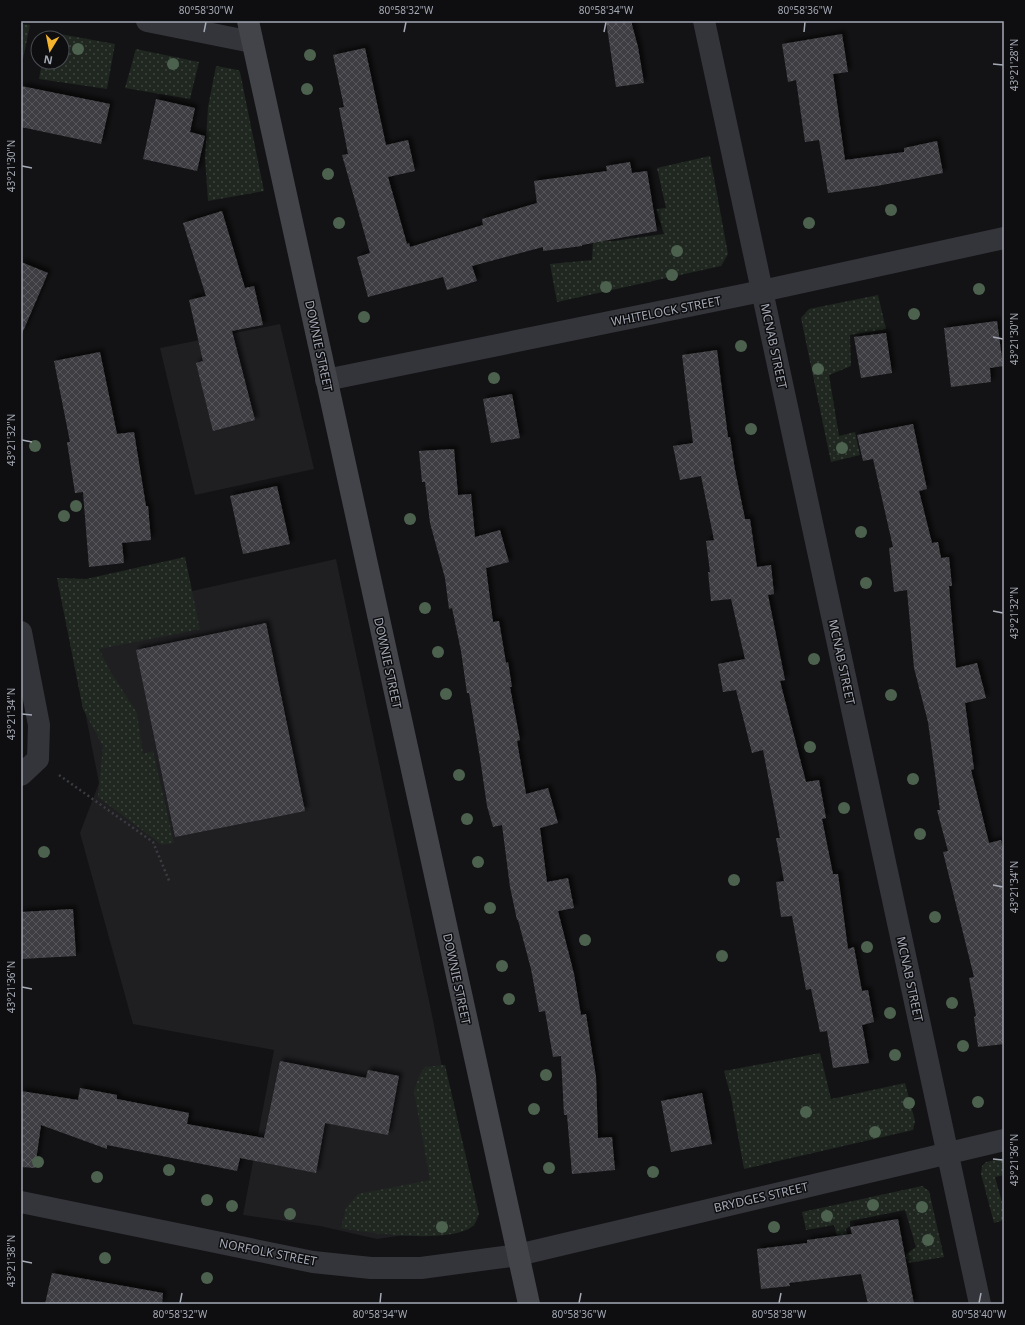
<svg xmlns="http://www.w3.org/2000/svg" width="1025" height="1325" font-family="'Noto Sans',sans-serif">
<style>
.built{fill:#1f1f22}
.grass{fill:url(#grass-dots)}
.building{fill:url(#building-cross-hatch);filter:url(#shadow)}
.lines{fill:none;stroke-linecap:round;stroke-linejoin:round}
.path{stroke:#3a3c41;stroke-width:2.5;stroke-dasharray:2 3;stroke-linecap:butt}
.minor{stroke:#34353a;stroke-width:22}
.tertiary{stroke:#34353a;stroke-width:22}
.secondary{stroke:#42444a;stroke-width:22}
.tree{fill:#4c614e}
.ticks{fill:none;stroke:#a4a9b5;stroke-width:1.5}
.labels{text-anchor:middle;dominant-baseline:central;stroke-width:3;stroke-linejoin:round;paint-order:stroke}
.street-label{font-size:12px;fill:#a4a9b5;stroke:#0e0e10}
.neatline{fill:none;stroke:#a4a9b5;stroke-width:1.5}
.ticks-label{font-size:10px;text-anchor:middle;fill:#a4a9b5}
</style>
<defs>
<pattern id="grass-dots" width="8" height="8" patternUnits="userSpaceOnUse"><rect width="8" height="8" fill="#1f2720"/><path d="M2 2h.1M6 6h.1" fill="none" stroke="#3d443e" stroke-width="1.8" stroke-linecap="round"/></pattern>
<pattern id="building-cross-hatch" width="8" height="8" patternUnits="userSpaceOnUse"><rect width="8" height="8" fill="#3d3e42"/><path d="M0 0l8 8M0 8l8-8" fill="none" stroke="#56575b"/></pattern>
<filter id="shadow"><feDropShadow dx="3.5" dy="-3.5" stdDeviation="2" flood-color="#0009"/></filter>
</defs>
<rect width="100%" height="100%" fill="#131315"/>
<!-- built -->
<g class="built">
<path d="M280,324L314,469L195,495L160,348Z"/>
<path d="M336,559L433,1020L472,1225L377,1239L320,1226L243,1215L274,1050L133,1024L80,833L99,783L67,619Z"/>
</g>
<!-- grass -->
<g class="grass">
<path d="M21,24L30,25L23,59H21Z"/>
<path d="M49,32L115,44L107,89L39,79L42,62H62V38H48Z"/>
<path d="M136,49L199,62L190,99L125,88Z"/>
<path d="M216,66L238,70L240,72L264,191L208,201L205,157L208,107Z"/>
<path d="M710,156L728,254L721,266L557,302L550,264L592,260L593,241H614L664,234L656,209L666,208L657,168Z"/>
<path d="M878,295L886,329L850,335L851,366L829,375L839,436L855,432L860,455L831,462L801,318L809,309Z"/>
<path d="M185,557L200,629L99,649L110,671L137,713L143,754L153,751L174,843L162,845L98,797L103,746L83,709L57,578L86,579Z"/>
<path d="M820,1053L831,1099L905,1083L915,1121L913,1130L744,1169L731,1097L724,1071Z"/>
<path d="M445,1065L479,1214C477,1218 476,1223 474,1225C453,1245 369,1233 341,1228L346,1208L358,1194L430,1180L414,1091L420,1074L425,1067Z"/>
<path d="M1004,1158V1175L995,1177L1004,1209V1220L994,1223L981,1174L982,1166L986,1162Z"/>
<path d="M922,1186L929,1191L944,1257L908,1263L905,1255L916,1247L905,1210L850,1221V1226L846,1229L855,1275L848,1276L834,1225L806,1230L802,1212Z"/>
</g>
<!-- building -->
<g class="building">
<path d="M606,21H631L638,47L644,83L616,87Z"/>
<path d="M842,34L848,72L833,74L845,160L904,152V148L937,141L943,173L877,186L828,193L819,140L805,142L796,80L788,82L782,44Z"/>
<path d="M365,48L386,145L408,140L415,171L388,177L407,244L409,243L410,247L483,225L482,219L537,203L534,181L607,171L606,166L630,162L632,173L647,171L657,231L582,245V246L543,251V247L472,266L477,281L447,290L443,277L368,297L357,257L370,253L342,155L348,154L339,108L344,107L333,55Z"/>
<path d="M21,86L110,104L101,144L21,127Z"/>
<path d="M156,99L195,108L190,132L205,136L197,171L143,159Z"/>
<path d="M222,211L245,288L254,286L263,325L232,331L255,420L213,431L196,363L203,361L189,300L206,296L183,223Z"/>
<path d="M21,262L48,273L21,336Z"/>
<path d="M997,321L1003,366L990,368L991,382L951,387L944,328Z"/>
<path d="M886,333L892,373L861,378L854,337Z"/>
<path d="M717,350L728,437H730L735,470L745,519H750L757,567L771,565L774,594L768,595L785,680L780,681L806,782L819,780L826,818L822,819L833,874H838L848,949L854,947L862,991L868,990L874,1022L862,1025L869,1063L833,1068L827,1031L820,1032L811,989L806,990L792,916L781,917L776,882L784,881L776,838H780L763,750L752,753L736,690L723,692L718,664L745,659L731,599L711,601L708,572H710L706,541L714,540L701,476L680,480L673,446L693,443L682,355Z"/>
<path d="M100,352L117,434L134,432L146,506H148L151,540L122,543L124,563L89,567L83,492L75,493L67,442H70L54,361Z"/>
<path d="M512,394L520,438L491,443L483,399Z"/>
<path d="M913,424L927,489L919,491L932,543L938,542L941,558L949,557L952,586H949L956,668L977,663L986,698L965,703L974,769L971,770L989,843L1001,840L1004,855V1044L978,1047L974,1017L976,1016L969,978L974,977L943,852L948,851L937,810H940L928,722L914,668L907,590L894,592L889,548L893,547L873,459L863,461L857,435Z"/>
<path d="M454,449L458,495L471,494L475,537L500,530L509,562L486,568L493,622L499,621L506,663L508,662L512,687H510L520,740L517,741L526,794L548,788L558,823L540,828L547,882L568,878L574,908L558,911L574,974L581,1015L586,1014L596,1077L598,1138L612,1137L615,1170L572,1174L567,1115H564L561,1056L553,1057L545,1011L539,1012L531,969L518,920H517L510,887L502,825L493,827L487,806L480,758L469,693H467L461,651L452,608L449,609L445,578L430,523L425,482H422L419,451Z"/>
<path d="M277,486L290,544L243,554L230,496Z"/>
<path d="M266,623L305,811L175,837L136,650Z"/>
<path d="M73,909L76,956L21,959V912Z"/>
<path d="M280,1061L366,1078L368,1070L399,1076L388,1135L325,1123L316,1173L240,1158L237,1171L107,1145V1149L41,1125L35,1168L21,1167V1091L78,1100L80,1088L117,1095V1099L189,1113L187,1124L264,1138Z"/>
<path d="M702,1093L712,1144L671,1152L661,1101Z"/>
<path d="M898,1219L914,1304H868L861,1274L789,1283L790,1286L761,1289L757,1249L807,1243V1240L852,1234L850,1227Z"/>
<path d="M52,1273L163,1293L162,1304H45Z"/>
</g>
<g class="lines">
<!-- path -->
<path class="path" d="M59,775L153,842L170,883"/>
<!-- minor -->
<g class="minor">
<path d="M147,21L252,42"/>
<path d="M704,21L980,1304"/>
<path d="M326,380L762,291L1004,238"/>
<path d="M21,632L39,725L38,759L21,775"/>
<path d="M518,1255L1004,1140"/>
</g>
<!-- tertiary -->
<path class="tertiary" d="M21,1202L313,1262L371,1268H421L518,1255"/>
<!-- secondary -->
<path class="secondary" d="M248,21L529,1304"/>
</g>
<!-- trees -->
<g class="tree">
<circle cx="78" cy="49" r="6"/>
<circle cx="310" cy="55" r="6"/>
<circle cx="173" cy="64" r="6"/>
<circle cx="307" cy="89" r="6"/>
<circle cx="328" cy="174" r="6"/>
<circle cx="891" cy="210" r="6"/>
<circle cx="339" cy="223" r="6"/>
<circle cx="809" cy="223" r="6"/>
<circle cx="677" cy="251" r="6"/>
<circle cx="672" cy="275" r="6"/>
<circle cx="606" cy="287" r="6"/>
<circle cx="979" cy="289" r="6"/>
<circle cx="914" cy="314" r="6"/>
<circle cx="364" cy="317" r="6"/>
<circle cx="741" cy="346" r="6"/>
<circle cx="818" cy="369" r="6"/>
<circle cx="494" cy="378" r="6"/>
<circle cx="751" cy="429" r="6"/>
<circle cx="35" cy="446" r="6"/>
<circle cx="842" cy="448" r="6"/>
<circle cx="76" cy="506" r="6"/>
<circle cx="64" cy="516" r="6"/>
<circle cx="410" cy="519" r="6"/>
<circle cx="861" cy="532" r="6"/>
<circle cx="866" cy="583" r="6"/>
<circle cx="425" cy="608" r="6"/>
<circle cx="438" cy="652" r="6"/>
<circle cx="814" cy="659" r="6"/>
<circle cx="446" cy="694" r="6"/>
<circle cx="891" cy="695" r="6"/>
<circle cx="810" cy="747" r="6"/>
<circle cx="459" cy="775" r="6"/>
<circle cx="913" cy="779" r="6"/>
<circle cx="844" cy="808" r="6"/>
<circle cx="467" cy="819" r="6"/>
<circle cx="920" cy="834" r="6"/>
<circle cx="44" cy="852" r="6"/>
<circle cx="478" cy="862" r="6"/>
<circle cx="734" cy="880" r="6"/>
<circle cx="490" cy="908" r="6"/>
<circle cx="935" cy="917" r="6"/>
<circle cx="585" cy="940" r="6"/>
<circle cx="867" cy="947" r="6"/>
<circle cx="722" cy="956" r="6"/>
<circle cx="502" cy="966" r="6"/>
<circle cx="509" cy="999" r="6"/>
<circle cx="952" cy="1003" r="6"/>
<circle cx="890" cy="1013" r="6"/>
<circle cx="963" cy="1046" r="6"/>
<circle cx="895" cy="1055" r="6"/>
<circle cx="546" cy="1075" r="6"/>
<circle cx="978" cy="1102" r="6"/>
<circle cx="909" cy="1103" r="6"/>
<circle cx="534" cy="1109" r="6"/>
<circle cx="806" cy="1112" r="6"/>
<circle cx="875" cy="1132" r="6"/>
<circle cx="38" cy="1162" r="6"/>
<circle cx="549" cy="1168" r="6"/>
<circle cx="169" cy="1170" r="6"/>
<circle cx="653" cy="1172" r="6"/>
<circle cx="97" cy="1177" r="6"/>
<circle cx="207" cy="1200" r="6"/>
<circle cx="873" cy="1205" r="6"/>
<circle cx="232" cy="1206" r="6"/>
<circle cx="922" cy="1207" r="6"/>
<circle cx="290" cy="1214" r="6"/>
<circle cx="827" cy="1216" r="6"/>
<circle cx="442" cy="1227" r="6"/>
<circle cx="774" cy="1227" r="6"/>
<circle cx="928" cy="1240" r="6"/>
<circle cx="105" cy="1258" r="6"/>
<circle cx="207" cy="1278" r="6"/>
</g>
<!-- ticks -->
<path class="ticks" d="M204,32L206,22M404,32L406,22M604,32L606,22M804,32L805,22M993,64L1003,65M22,166L32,168M993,337L1003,339M22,440L32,442M993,611L1003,613M22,714L32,715M993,885L1003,887M22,987L32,989M993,1159L1003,1160M22,1261L32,1263M180,1303L182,1293M380,1303L381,1293M579,1303L581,1293M779,1303L781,1293M979,1303L981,1293"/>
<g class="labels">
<!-- street labels -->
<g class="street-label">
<text transform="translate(666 311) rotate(-11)">WHITELOCK STREET</text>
<text transform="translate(319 346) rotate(78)">DOWNIE STREET</text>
<text transform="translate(774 346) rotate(78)">MCNAB STREET</text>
<text transform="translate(842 662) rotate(78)">MCNAB STREET</text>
<text transform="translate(388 663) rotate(78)">DOWNIE STREET</text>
<text transform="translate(457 979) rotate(78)">DOWNIE STREET</text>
<text transform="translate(910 979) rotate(78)">MCNAB STREET</text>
<text transform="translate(761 1197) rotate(-13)">BRYDGES STREET</text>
<text transform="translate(268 1252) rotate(11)">NORFOLK STREET</text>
</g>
</g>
<!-- border -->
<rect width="1025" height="1325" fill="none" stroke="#0e0e10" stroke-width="44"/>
<!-- north arrow -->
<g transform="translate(50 50) rotate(190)"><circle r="19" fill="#0e0e10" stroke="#4a4c52"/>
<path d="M0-3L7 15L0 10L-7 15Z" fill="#f4b32c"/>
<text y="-6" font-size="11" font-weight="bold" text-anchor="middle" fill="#a4a9b5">N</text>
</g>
<rect x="22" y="22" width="981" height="1281" class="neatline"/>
<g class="ticks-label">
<text x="206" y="14">80°58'30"W</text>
<text x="406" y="14">80°58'32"W</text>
<text x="606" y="14">80°58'34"W</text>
<text x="805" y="14">80°58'36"W</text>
<text transform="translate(1014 65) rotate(-90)" y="4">43°21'28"N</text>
<text transform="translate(11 166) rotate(-90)" y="4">43°21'30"N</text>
<text transform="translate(1014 339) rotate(-90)" y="4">43°21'30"N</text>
<text transform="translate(11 440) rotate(-90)" y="4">43°21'32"N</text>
<text transform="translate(1014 613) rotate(-90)" y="4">43°21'32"N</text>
<text transform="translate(11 714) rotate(-90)" y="4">43°21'34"N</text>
<text transform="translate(1014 887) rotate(-90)" y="4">43°21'34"N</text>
<text transform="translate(11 987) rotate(-90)" y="4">43°21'36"N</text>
<text transform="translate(1014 1160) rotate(-90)" y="4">43°21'36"N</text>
<text transform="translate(11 1261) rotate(-90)" y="4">43°21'38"N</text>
<text x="180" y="1318">80°58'32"W</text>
<text x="380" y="1318">80°58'34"W</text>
<text x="579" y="1318">80°58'36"W</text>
<text x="779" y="1318">80°58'38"W</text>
<text x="979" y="1318">80°58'40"W</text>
</g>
</svg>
